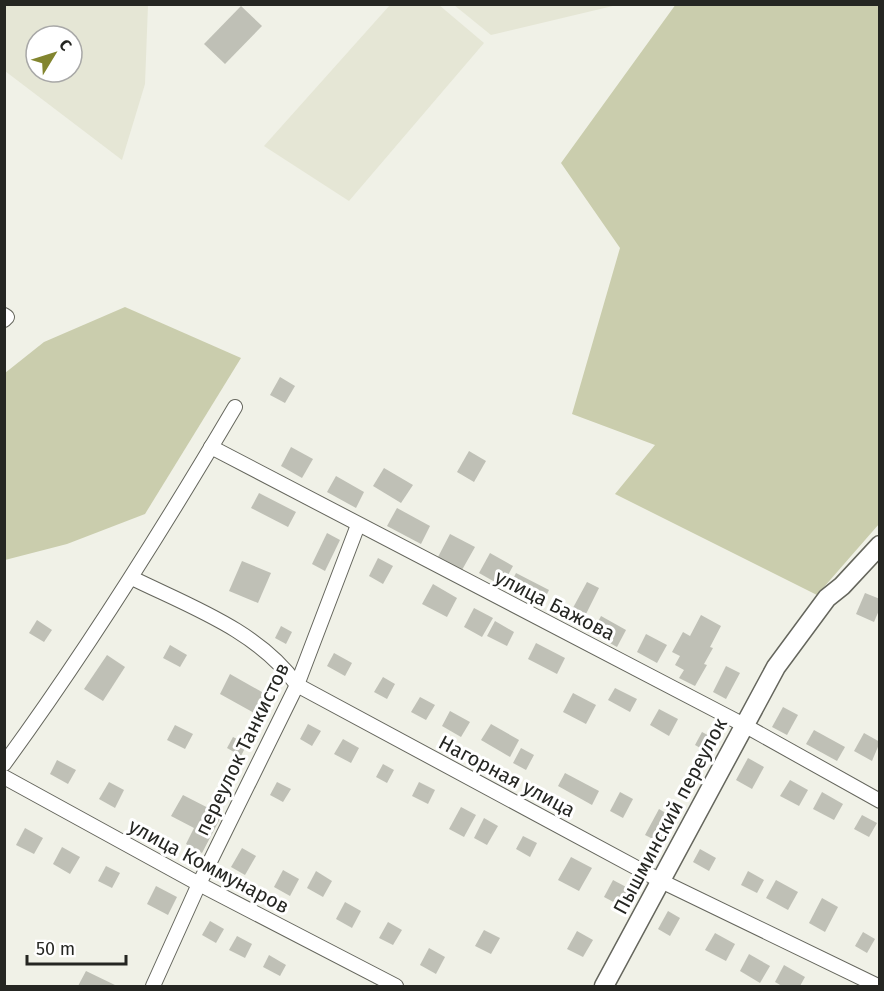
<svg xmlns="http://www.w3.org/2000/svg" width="884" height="991" font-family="'Fira Sans',sans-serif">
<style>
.built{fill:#e5e6d5;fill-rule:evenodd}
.green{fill:#cacdad}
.building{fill:#bfc0b6}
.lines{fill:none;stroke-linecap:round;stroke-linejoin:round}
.street-casing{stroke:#65665d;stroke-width:16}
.secondary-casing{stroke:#65665d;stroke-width:21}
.street{stroke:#fff;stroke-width:14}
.secondary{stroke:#fff;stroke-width:18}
.labels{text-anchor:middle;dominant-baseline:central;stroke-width:6;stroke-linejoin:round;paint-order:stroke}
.street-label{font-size:20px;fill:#252622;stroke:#fff}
</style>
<rect width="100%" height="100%" fill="#f0f1e7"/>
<!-- built -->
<g class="built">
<path d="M4,5H148L145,84L122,160L5,71ZM36,36H72V72H36Z"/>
<path d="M390,5H439L484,43L349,201L264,146Z"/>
<path d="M454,5H617L491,35Z"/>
</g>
<!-- green -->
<g class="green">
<path d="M676,4L879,5V524L817,595L615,494L655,445L572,414L620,248L561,163Z"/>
<path d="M125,307L241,358L145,514L67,544L5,560V373L44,342Z"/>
</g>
<!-- building -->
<g class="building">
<path d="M241,6L262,26L225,64L204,44Z"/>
<path d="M280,377L295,386L285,403L270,395Z"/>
<path d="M291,447L313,459L302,478L281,466Z"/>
<path d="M469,451L486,461L474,482L457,472Z"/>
<path d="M384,468L413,485L401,503L373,486Z"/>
<path d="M336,476L364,492L356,508L327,492Z"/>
<path d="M259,493L296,512L288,527L251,508Z"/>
<path d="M397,508L430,526L421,544L387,526Z"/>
<path d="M327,533L340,540L325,571L312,564Z"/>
<path d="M450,534L475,547L462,570L438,557Z"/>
<path d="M490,553L513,566L502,586L479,573Z"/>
<path d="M378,558L393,566L383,584L369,576Z"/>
<path d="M242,561L271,573L258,603L229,591Z"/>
<path d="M516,573L549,590L541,606L508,589Z"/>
<path d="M587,582L599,588L581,624L568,617Z"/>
<path d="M433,584L457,598L447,617L422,604Z"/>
<path d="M865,593L880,599V608L874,622L856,614Z"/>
<path d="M474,608L493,618L482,637L464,627Z"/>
<path d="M701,615L721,626L710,647L713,648L704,664L707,665L695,686L679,678L684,670L675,665L680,656L672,652L683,632L690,636Z"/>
<path d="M601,616L626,630L617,647L592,633Z"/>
<path d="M37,620L52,630L44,642L29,633Z"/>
<path d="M495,621L514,632L507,646L487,636Z"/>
<path d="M281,626L292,632L286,644L275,638Z"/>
<path d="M646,634L667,645L657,663L637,652Z"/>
<path d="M536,643L565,658L557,674L528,659Z"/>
<path d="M170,645L187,655L180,667L163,658Z"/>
<path d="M334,653L352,663L345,676L327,666Z"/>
<path d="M107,655L125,667L103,701L84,689Z"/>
<path d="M726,666L740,673L726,699L713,692Z"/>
<path d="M230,674L269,696L258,715L220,694Z"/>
<path d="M383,677L395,684L387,699L374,692Z"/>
<path d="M615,688L637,699L630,712L608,700Z"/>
<path d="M573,693L596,705L586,724L563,712Z"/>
<path d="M420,697L435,705L426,720L411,712Z"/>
<path d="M783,707L798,715L787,735L772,727Z"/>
<path d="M659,709L678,719L669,736L650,725Z"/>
<path d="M450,711L470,722L461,737L442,726Z"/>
<path d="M308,724L321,731L312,746L300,739Z"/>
<path d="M491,724L519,740L510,757L481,740Z"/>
<path d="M175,725L193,734L185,749L167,740Z"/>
<path d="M814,730L845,747L837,761L806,744Z"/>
<path d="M702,732L717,740L709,753L695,745Z"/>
<path d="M864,733L880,742L872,761L854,751Z"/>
<path d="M233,737L247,744L241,756L227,748Z"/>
<path d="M343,739L359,748L351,763L334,754Z"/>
<path d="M521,748L534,755L526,770L513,763Z"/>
<path d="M748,758L764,767L752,789L736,780Z"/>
<path d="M57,760L76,770L68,784L50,774Z"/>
<path d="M383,764L394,770L387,783L376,777Z"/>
<path d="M565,773L599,791L592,805L558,786Z"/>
<path d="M790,780L808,790L799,806L780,796Z"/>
<path d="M109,782L124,790L115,808L99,799Z"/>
<path d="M277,782L291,789L283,802L270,795Z"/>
<path d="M419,782L435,790L428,804L412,796Z"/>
<path d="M620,792L633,799L623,818L610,811Z"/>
<path d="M822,792L843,804L834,820L813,809Z"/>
<path d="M183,795L222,815L202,853L186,844L194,828L171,816Z"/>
<path d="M461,807L476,815L464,837L449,829Z"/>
<path d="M659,809L676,819L663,844L645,835Z"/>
<path d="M862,815L877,823L869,837L854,829Z"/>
<path d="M484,818L498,826L487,845L474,838Z"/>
<path d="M25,828L43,838L34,854L16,845Z"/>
<path d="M523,836L537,843L530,857L516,849Z"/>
<path d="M62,847L80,857L70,874L53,864Z"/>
<path d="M242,848L256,856L245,875L231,867Z"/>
<path d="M700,849L716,858L709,871L693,862Z"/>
<path d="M571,857L592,868L579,891L558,880Z"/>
<path d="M106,866L120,873L112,888L98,881Z"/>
<path d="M283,870L299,879L290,896L274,887Z"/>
<path d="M316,871L332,881L323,897L307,888Z"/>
<path d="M748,871L764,880L757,893L741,885Z"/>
<path d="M613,880L630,889L621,906L604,897Z"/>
<path d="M776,880L798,892L788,910L766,898Z"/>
<path d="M156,886L177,897L168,915L147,904Z"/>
<path d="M822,898L838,907L825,932L809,923Z"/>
<path d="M345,902L361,911L352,928L336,919Z"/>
<path d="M668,911L680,918L670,936L658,929Z"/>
<path d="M210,921L224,929L216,943L202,935Z"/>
<path d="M388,922L402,930L393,945L379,938Z"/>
<path d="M484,930L500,938L491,954L475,946Z"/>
<path d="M577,931L593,940L583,957L567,949Z"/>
<path d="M863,932L875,939L867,953L855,946Z"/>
<path d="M715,933L735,944L726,961L705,950Z"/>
<path d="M237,936L252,944L245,958L229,950Z"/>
<path d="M429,948L445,957L436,974L420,965Z"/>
<path d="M749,954L770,966L760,983L740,971Z"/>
<path d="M269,955L286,965L280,976L263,967Z"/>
<path d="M784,965L805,977L800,986H782L775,982Z"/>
<path d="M86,971L117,986H78Z"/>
</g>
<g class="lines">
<!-- street casing -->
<g class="street-casing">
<g id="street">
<path d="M4,315L7,317L4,320"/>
<path d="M211,447L744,725L880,801"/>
<path d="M132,578C189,606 259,631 297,685L661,881L878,986"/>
<path d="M4,764C88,649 163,529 235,407"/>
<path d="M4,777L199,884L396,986"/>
<path d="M153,986L199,884L297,685L358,525"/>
</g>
</g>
<!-- secondary casing -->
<g class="secondary-casing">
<path id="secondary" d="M604,986L776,667L827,598L842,586L880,545"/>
</g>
<!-- street -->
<use href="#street" class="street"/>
<!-- secondary -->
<use href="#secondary" class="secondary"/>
</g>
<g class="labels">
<!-- street labels -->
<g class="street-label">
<text transform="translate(555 605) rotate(27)">улица Бажова</text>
<text transform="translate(242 749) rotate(-64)">переулок Танкистов</text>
<text transform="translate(507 776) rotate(28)">Нагорная улица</text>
<text transform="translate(670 816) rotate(-62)">Пышминский переулок</text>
<text transform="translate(209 866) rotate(28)">улица Коммунаров</text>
</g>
</g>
<!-- border -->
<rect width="884" height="991" fill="none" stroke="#252622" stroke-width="12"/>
<!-- north arrow -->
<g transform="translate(54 54) rotate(52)"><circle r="28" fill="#ffffff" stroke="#a8a8a7" stroke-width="1.5"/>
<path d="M0-4.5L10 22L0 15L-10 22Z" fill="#82852f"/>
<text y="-9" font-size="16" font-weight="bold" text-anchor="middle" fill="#252622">С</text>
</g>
<!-- scale -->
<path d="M27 955v9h99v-9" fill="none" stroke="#252622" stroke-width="3"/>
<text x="36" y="955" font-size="18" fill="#252622" stroke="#ffffff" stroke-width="4.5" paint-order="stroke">50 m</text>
</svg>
